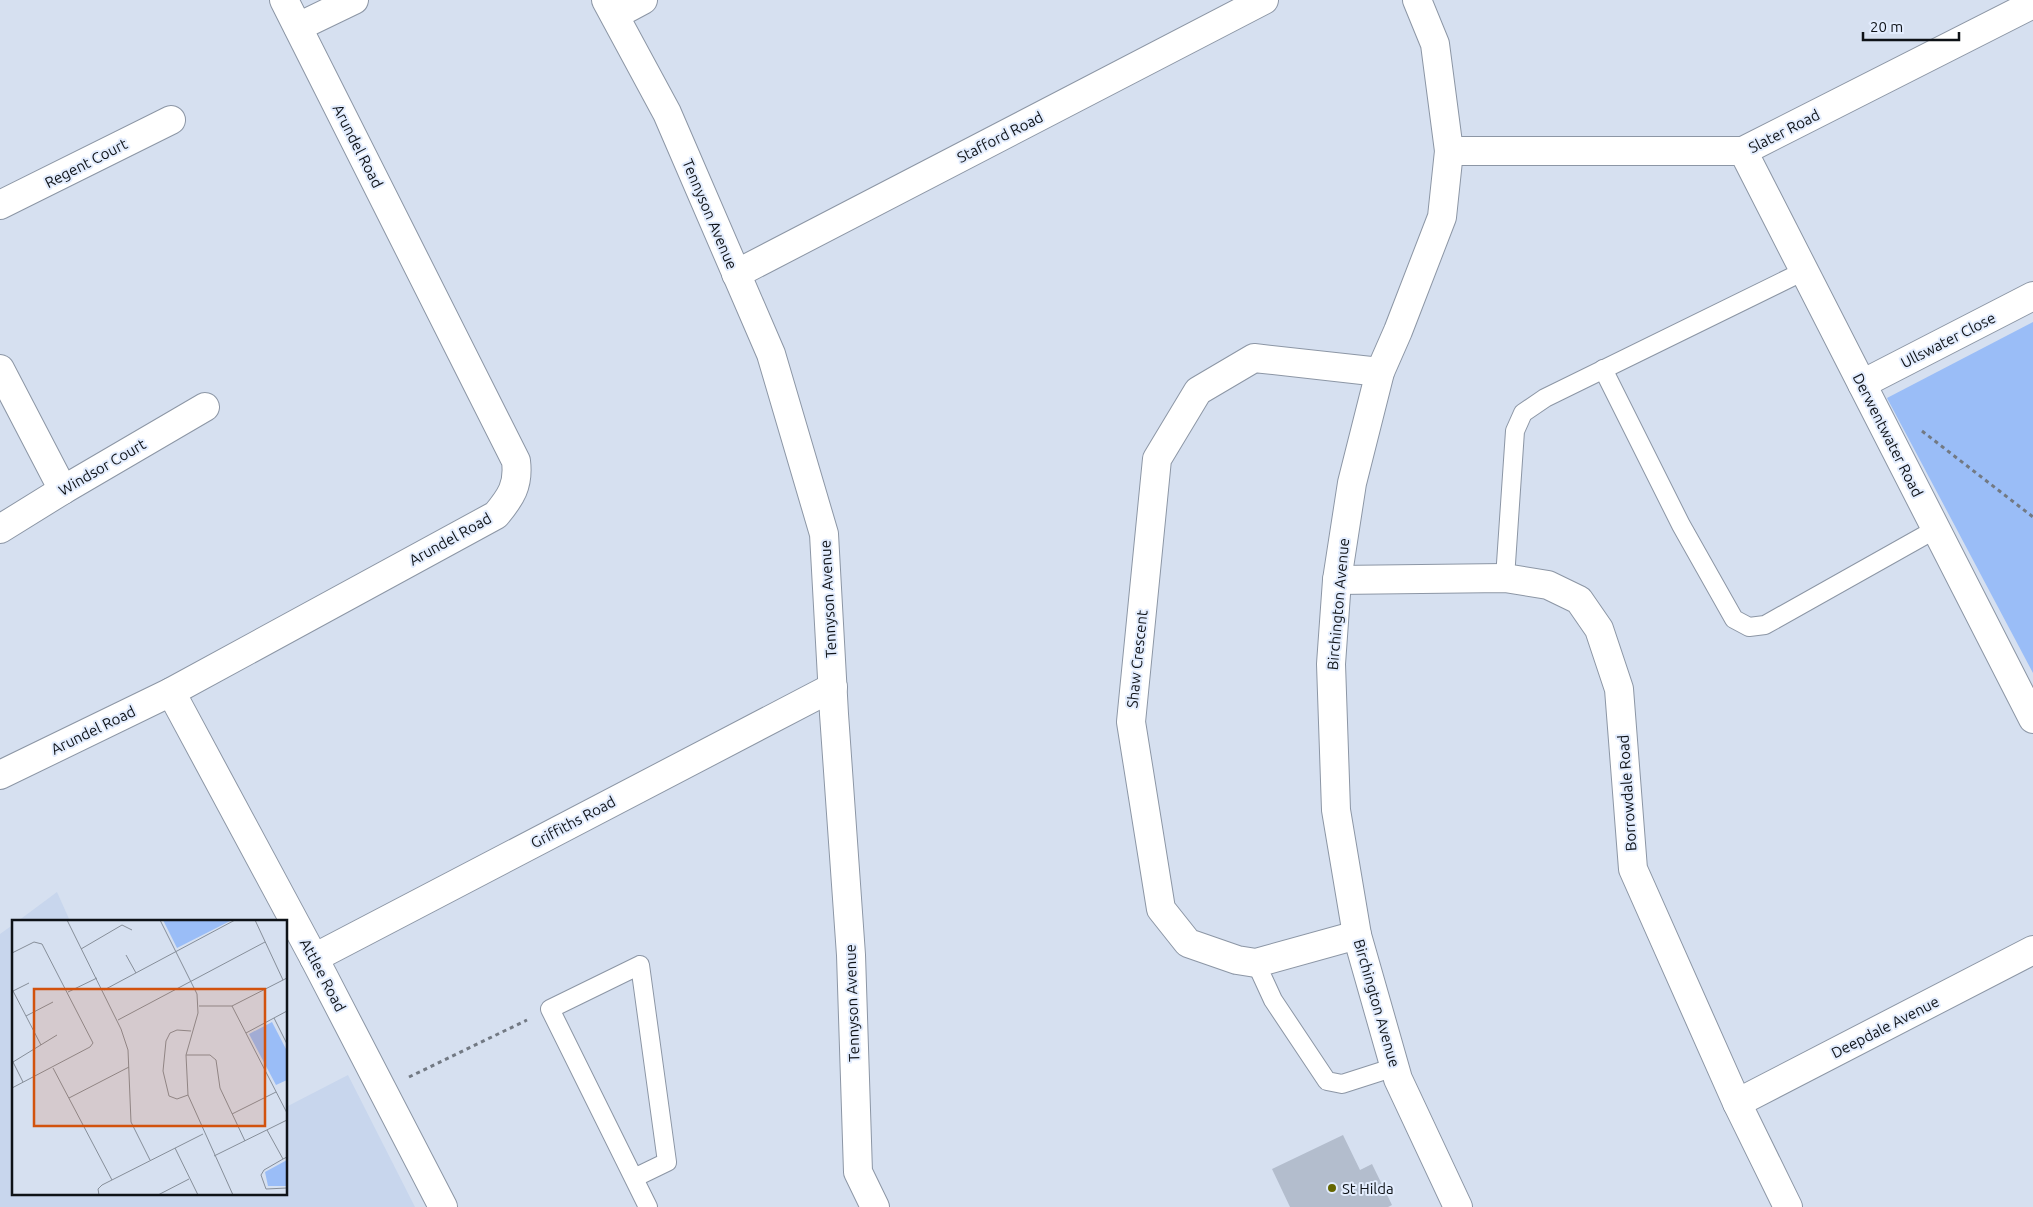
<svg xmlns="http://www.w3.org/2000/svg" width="2033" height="1207" font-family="Ubuntu,sans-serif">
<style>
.built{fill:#c8d6ed}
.green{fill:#9abdf7}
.building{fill:#b3bdcd}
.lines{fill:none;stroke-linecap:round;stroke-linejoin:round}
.service-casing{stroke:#8c96a5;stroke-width:20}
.minor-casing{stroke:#8c96a5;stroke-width:30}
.tertiary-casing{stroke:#8c96a5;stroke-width:30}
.path{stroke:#727983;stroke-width:3;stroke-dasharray:4 4;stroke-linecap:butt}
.service{stroke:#fff;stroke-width:18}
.minor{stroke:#fff;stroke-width:28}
.tertiary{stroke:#fff;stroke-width:28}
.poi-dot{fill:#656600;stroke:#e3edfe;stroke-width:2}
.labels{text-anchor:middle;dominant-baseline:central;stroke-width:4;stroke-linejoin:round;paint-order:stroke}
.street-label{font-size:15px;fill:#0e1217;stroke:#e3edfe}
.poi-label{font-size:15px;fill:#0e1217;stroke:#e3edfe;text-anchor:start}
.inset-road{fill:none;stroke:#868e99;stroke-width:1}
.view{fill:#d2520d;fill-opacity:0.15;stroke:#d2520d;stroke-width:2.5}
.inset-edge{fill:none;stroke:#0e1217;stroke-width:2.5}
</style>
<rect width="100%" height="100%" fill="#d6e0f0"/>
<!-- built -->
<g class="built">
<path d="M57,892L70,921H18Z"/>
<path d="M14,924V1193H286V1107L348,1075L415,1207H0V934Z"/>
</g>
<!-- green -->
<path class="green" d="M2033,322V673L1887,398Z"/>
<!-- building -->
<path class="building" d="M1343,1135L1360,1170L1372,1164L1392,1205L1388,1207H1290L1272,1169Z"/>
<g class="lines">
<!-- service casing -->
<g class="service-casing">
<g id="service">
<path d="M1603,369L1681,525L1734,619L1749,627L1765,625L1936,529"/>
<path d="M1505,578L1515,431L1523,413L1545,398L1804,271"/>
<path d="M1256,963L1273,1000L1327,1081L1342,1084L1395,1067"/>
<path d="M634,1178L667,1162L640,965L550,1009L648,1207"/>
</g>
</g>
<!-- minor casing -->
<g class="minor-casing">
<g id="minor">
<path d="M606,0L667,113L771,354L824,534L834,714L851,955L858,1172L875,1207"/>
<path d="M615,15L643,0"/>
<path d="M298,27L354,0"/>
<path d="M1449,151H1743L2033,4"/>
<path d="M1743,151L2033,719"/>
<path d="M0,205L171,120"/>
<path d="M736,274L1264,0"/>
<path d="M0,369L63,490"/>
<path d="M1862,384L2033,296"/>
<path d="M0,529L63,490L205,407"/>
<path d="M1337,580L1505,578L1548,585L1579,600L1599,629L1619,689L1633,869L1737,1103L1788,1207"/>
<path d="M171,692L314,958L443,1207"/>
<path d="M0,775L171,692L496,515C511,497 519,485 516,461L284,0"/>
<path d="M1357,935L1256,963L1237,960L1188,943L1161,909L1131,722L1157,459L1198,391L1254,358L1380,372"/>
<path d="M314,958L833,687"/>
<path d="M1737,1103L2033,950"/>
</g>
</g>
<!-- tertiary casing -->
<g class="tertiary-casing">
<path id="tertiary" d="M1417,0L1435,44L1449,151L1442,217L1398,331L1380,372L1352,483L1337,580L1331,664L1336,810L1357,935L1398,1079L1458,1207"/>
</g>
<!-- path -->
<g class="path">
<path d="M1922,431L2033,517"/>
<path d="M409,1077L527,1020"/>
</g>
<!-- service -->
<use href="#service" class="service"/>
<!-- minor -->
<use href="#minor" class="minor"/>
<!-- tertiary -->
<use href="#tertiary" class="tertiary"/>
</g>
<!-- markers -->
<circle class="poi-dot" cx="1332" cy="1188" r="5"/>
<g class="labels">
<!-- street labels -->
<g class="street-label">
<text transform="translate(1784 131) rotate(-27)">Slater Road</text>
<text transform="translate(1000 137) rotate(-27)">Stafford Road</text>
<text transform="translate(358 146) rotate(63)">Arundel Road</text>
<text transform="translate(86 163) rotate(-27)">Regent Court</text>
<text transform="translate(710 214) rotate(67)">Tennyson Avenue</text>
<text transform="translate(1948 340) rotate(-27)">Ullswater Close</text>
<text transform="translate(1888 435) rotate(63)">Derwentwater Road</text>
<text transform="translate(102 467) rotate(-30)">Windsor Court</text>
<text transform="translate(450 539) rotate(-29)">Arundel Road</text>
<text transform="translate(828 599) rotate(-93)">Tennyson Avenue</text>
<text transform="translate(1338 604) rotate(-85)">Birchington Avenue</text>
<text transform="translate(1137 659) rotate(-84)">Shaw Crescent</text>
<text transform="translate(93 730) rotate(-26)">Arundel Road</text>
<text transform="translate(1627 793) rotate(-94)">Borrowdale Road</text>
<text transform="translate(573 822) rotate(-28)">Griffiths Road</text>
<text transform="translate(323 975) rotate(62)">Attlee Road</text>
<text transform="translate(852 1003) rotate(-92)">Tennyson Avenue</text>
<text transform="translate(1377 1003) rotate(74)">Birchington Avenue</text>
<text transform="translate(1885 1027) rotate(-27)">Deepdale Avenue</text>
</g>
<!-- poi labels -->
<g class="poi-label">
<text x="1342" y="1188">St Hilda</text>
</g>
</g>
<!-- overview -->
<g transform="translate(12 920)">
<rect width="275" height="275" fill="#d6e0f0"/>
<path d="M151,0H220L165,28ZM260,102L275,131V160L264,165L237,114ZM275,240V266H256L253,252Z" fill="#9abdf7"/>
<path class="inset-road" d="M55,0L109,109L116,130L119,202L138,240M148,0L185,74L186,93L174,135L176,175L221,275M243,0L271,60M69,29L110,5L120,10M0,33L22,22L30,24L81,123L78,127L0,168M114,35L124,53M0,69L29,125M92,70L223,0M1,71L17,63M56,72L85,58M187,86H220L275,58M220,86L275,193M14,96L41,82M262,98L275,124M106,100L253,22M234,113L275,91M174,135H198L204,140L208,168L233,221M0,140L11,162M1,142L45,115M41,148L100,260M176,175L165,179L157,176L151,151L154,121L158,113L165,110L179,111M57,178L117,147M220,194L264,172M255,210L271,239L275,237M163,228L186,275M202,236L275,200M271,239L252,250L249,255L254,269L275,268M87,275L86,269L90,265L191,214M146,275L177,259"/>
<path class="view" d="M22,69H253V206H22Z"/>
<rect width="275" height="275" class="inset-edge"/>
</g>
<!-- scale -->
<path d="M1863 32v8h96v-8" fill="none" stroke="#0e1217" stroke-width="2.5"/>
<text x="1870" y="32" font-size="15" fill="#0e1217" stroke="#e3edfe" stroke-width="4" paint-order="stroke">20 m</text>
</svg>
